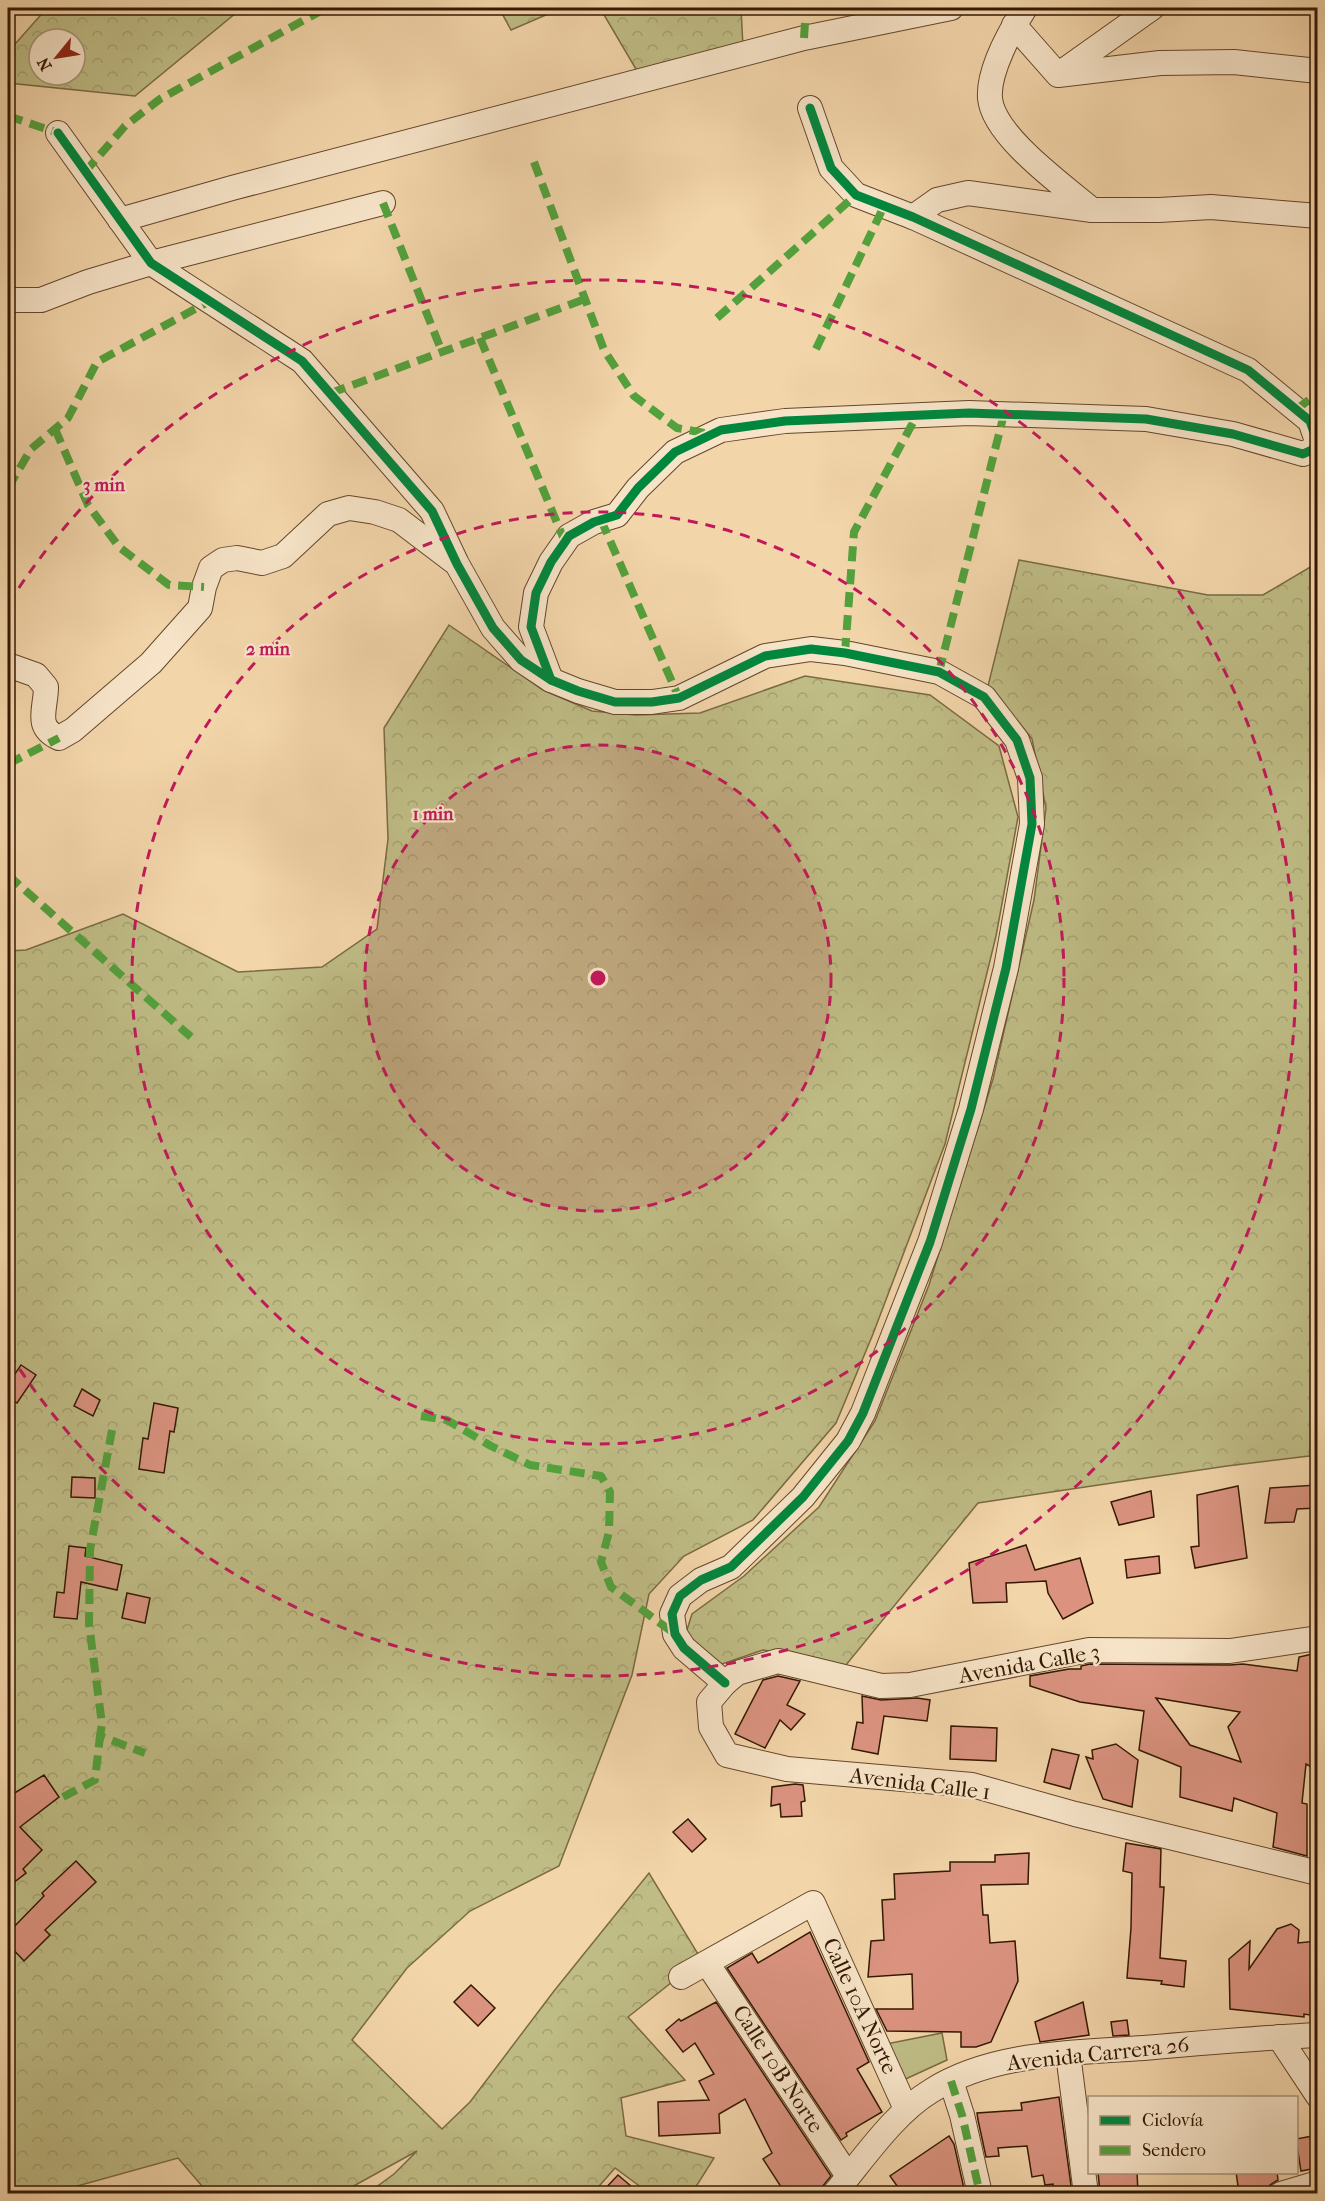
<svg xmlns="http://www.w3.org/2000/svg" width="1325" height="2201" font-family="'IM FELL French Canon',serif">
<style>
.green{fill:#bfbc85;stroke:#7a6a42;stroke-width:1.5}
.forest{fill:url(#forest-crowns);stroke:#7a6a42;stroke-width:1.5;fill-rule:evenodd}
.building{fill:#db9380;stroke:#341800;stroke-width:1.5;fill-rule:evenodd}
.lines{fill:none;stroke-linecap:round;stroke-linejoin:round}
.minor-casing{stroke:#64472a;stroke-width:26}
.minor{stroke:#f7e4c8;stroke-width:24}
.quiet{stroke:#53a13c;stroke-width:8;stroke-dasharray:15 8;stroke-linecap:butt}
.cycleway-casing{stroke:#f7e4c8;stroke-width:13}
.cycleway{stroke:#00873e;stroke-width:9}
.ring{fill:none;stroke:#c2185b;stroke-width:3;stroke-dasharray:10 8}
.labels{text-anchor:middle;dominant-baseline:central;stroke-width:4.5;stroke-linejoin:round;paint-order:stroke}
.street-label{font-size:22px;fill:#341800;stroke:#f7e4c8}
.centre{fill:#c2185b;stroke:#f7e4c8;stroke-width:3}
.ring-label{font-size:18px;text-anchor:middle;font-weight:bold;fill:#c2185b;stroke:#f7e4c8;stroke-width:4.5;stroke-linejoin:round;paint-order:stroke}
</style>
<defs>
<pattern id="forest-crowns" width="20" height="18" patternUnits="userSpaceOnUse" patternTransform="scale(1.5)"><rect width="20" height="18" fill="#bfbc85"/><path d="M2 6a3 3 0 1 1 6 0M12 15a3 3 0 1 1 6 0" fill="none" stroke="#a5a171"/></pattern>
</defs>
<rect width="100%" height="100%" fill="#f3d5aa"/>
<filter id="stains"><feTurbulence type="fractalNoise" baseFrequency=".00333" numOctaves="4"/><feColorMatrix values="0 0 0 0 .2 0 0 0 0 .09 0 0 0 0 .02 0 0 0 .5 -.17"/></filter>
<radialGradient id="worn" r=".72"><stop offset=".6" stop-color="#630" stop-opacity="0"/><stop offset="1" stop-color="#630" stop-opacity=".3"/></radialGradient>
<!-- green -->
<path class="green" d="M942,2033L947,2060L897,2083L881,2045Z"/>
<!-- forest -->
<g class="forest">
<path d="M47,8H242L135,96L8,83V52ZM39,39H75V75H39Z"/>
<path d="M499,8H562L511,30Z"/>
<path d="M600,8H741L743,47L637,71Z"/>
<path d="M1019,560L1208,595H1263L1317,563V1455L1227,1466L978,1503L846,1665L763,1650L719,1665L686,1633L692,1614L744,1576L819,1507L875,1421L929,1285L993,1079L1034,900L1046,808L1032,739L988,686Z"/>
<path d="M449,625L543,690L592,711L636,715L700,713L805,676L930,695L999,746L1018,817L996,936L945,1144L873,1334L836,1423L753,1520L684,1556L649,1594L632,1675L559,1866L470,1911L407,1968L352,2040L442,2129L470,2102L554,1991L649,1873L701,1959L628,2017L685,2080L621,2098L626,2136L714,2158L692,2193H649L615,2168L593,2193H368L394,2174L417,2151L341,2193H208L178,2158L52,2193L8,2194V951L26,950L123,914L238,972L322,967L377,929L388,839L384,728Z"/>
</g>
<!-- building -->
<g class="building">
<path d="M21,1365L36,1375L17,1403L8,1397V1384Z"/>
<path d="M82,1389L100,1400L93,1416L74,1406Z"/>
<path d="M154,1403L178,1408L174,1432L170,1431L164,1473L139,1469L143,1438L148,1439Z"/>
<path d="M72,1477L95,1478V1498L71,1497Z"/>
<path d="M1317,1485V1508L1297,1509L1294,1522L1265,1523L1270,1488Z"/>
<path d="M1238,1486L1247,1558L1195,1568L1191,1547L1199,1546L1197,1495Z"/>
<path d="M1151,1491L1154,1517L1119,1525L1111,1502Z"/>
<path d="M1026,1545L1035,1570L1080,1558L1093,1603L1063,1619L1048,1593L1046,1581L1006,1583L1007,1602L973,1603L969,1563Z"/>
<path d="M69,1546L86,1548L85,1556L122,1565L117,1590L81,1582L77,1619L54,1617L57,1592L64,1593Z"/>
<path d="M1159,1556L1160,1573L1127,1578L1125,1560Z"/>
<path d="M127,1593L150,1598L145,1623L122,1618Z"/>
<path d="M1317,1653V1770L1306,1764L1302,1803L1307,1804V1856L1273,1847L1277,1813L1234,1798L1232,1811L1180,1797L1181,1767L1139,1750L1144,1711L1080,1702L1030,1686V1676L1069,1669H1081V1666L1090,1664L1230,1665L1243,1664L1297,1671L1299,1657ZM1156,1698L1240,1712L1228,1727L1241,1762L1190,1745Z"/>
<path d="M778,1676L800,1681L787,1705L805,1714L791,1730L780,1720L765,1748L735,1734L763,1680Z"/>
<path d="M862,1696L881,1700L917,1698L930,1700L927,1721L884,1716L878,1754L852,1749L857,1722L863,1723Z"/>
<path d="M951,1726L997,1728L996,1761L950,1759Z"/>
<path d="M1116,1744L1138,1760L1132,1807L1103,1799L1086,1757L1093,1759L1092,1750Z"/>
<path d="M1052,1749L1079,1755L1070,1789L1044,1782Z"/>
<path d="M44,1775L59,1797L20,1827L42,1850L23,1869L26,1873L8,1887V1797Z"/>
<path d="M795,1784L803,1785L805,1801L801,1802L802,1816L781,1817L780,1804L771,1806L772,1787Z"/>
<path d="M688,1819L706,1839L692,1852L673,1832Z"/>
<path d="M1126,1843L1161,1849L1160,1887H1164L1160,1958L1186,1961L1184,1987L1161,1984L1162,1981L1127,1978L1131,1928L1132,1873L1123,1871Z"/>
<path d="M1029,1853L1028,1884L981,1885L983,1915H988L990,1943L1015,1941L1018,1981L991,2042L976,2047H961V2032L887,2031L876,2009H913L912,1974L868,1977L871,1941L884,1940L882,1900L895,1899L894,1874L950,1871V1862H995V1855Z"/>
<path d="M76,1861L96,1882L45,1930L50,1935L24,1961L8,1944V1933L44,1896L42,1893Z"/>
<path d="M1291,1924L1299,1930L1298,1943L1317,1941V2016L1304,2014V2017L1230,2009L1229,1959L1250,1941L1249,1969L1277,1929Z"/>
<path d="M810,1932L869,2062L857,2069L882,2112L846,2133L847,2136L841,2140L727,1968L752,1953L758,1963Z"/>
<path d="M471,1985L495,2008L478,2026L454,2002Z"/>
<path d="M716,2002L831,2176L822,2187L811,2193H785L763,2159L772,2153L745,2099L719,2114L720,2133L659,2136L658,2102L709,2100L699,2081L714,2074L695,2043L683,2052L666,2030L679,2019L681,2021Z"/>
<path d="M1083,2002L1089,2035L1040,2042L1035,2022Z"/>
<path d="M1127,2020L1129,2035L1113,2036L1111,2022Z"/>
<path d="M1059,2097L1072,2193H1054L1053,2184L1045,2185L1043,2175L1032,2177L1027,2146L998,2148L999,2156L986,2157L978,2120L977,2113L1022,2110L1021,2103Z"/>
<path d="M949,2136L954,2144L965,2193H902L890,2176Z"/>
<path d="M1313,2136L1317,2168L1301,2171L1296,2139Z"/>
<path d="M1098,2172H1137L1138,2193H1100Z"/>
<path d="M1236,2172H1277L1278,2180L1270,2185L1267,2193H1239Z"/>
<path d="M618,2175L639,2193H601Z"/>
</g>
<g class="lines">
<!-- minor casing -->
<g class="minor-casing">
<g id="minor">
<path d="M1025,8C1011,30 988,71 990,98C993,136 1064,186 1092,210"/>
<path d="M1014,25L1058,75L1160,63L1234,62L1318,71"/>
<path d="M1059,74L1152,8"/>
<path d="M58,133L151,263L302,361L432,511L457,564L493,628L521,660L551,680L578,691L615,702H652L679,698L765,656L811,649L845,653L939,672L984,697L1017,740L1030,778L1032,824L1006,968L971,1109L930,1242L863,1413L848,1441L803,1497L731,1567L701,1580L680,1596L672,1614L675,1634L684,1648L725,1683"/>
<path d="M913,217L937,200L968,193L1092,210H1159L1211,207L1318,216"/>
<path d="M120,220L232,188L804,38L951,8"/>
<path d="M8,300H41L88,282L151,263L383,203"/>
<path d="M8,665L36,675L46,687C46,709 34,727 59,738L73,730L151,663L200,608L204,587L211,568L223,560L237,558L262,563L283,556L328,514L349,508L375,512L399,520L453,561"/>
<path d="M551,680L531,627L536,593L551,562L565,542L569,536L594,522L617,515L638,488L675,452L721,430L785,421L969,413L1146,419L1233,434L1303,454L1316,448V438L1310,421L1248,370L913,217L856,195L831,168L810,108"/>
<path d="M1318,1638L1230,1651L1089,1650L910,1685L881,1686L778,1661L737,1673L725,1683L709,1702L711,1727L727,1755L787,1769L972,1785L1075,1814L1318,1873"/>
<path d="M707,1963L848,2176"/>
<path d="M681,1977L813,1903L906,2109"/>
<path d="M1279,2037L1318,2096"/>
<path d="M1068,2054L1086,2194"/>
<path d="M951,2081L962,2115L980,2194"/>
<path d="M834,2194C863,2160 893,2114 931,2091C993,2052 1073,2053 1144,2048C1202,2043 1260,2038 1318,2035"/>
<path d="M1281,2194L1318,2183"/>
</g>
</g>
<!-- minor -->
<use href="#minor" class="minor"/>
<!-- quiet -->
<g class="quiet">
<path d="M921,14L922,8"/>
<path d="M804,38L806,8"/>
<path d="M8,116L58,133"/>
<path d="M534,162L604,350L634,396L677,428L710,434"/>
<path d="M85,172L125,126L160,99L326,8"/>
<path d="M383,203L442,352"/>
<path d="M717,318L856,195"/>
<path d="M480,338L565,542"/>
<path d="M816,349L884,206"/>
<path d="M331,393L585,299"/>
<path d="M1297,409L1318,393"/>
<path d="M55,429L88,505L119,547L169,585L204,587"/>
<path d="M8,488L31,449L68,418L97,362L210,301"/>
<path d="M601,520L679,698"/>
<path d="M845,653L854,532L917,415"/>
<path d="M939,672L1004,414"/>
<path d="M8,764L59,738"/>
<path d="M8,875L191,1037"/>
<path d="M421,1416L447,1420L491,1446L530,1465L601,1476L610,1492L609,1532L601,1562L611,1587L675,1634"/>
<path d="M112,1430L90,1550L89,1624L102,1724L100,1736L145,1753"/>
<path d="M63,1797L95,1780L100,1736"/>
<path d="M951,2081L962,2115L980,2194"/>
</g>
<!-- cycleway casing -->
<g class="cycleway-casing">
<g id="cycleway">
<path d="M58,133L151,263L302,361L432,511L457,564L493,628L521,660L551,680L578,691L615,702H652L679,698L765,656L811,649L845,653L939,672L984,697L1017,740L1030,778L1032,824L1006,968L971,1109L930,1242L863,1413L848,1441L803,1497L731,1567L701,1580L680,1596L672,1614L675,1634L684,1648L725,1683"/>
<path d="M551,680L531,627L536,593L551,562L565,542L569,536L594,522L617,515L638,488L675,452L721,430L785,421L969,413L1146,419L1233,434L1303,454L1316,448V438L1310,421L1248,370L913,217L856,195L831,168L810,108"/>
</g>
</g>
<!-- cycleway -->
<use href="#cycleway" class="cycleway"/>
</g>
<!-- distance rings -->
<circle cx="598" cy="978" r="233" fill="#c2185b" fill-opacity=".12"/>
<g class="ring">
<circle cx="598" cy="978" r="233"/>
<circle cx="598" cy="978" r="466"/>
<path d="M9 603A698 698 0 1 1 9 1353"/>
</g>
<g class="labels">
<!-- street labels -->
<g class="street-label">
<text transform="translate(1029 1664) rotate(-10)">Avenida Calle 3</text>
<text transform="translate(920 1784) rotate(7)">Avenida Calle 1</text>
<text transform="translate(860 2006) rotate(65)">Calle 10A Norte</text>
<text transform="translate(1098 2054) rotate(-6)">Avenida Carrera 26</text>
<text transform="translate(778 2069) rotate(57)">Calle 10B Norte</text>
</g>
</g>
<circle cx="598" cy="978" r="9" class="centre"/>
<g class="ring-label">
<text x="104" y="491">3 min</text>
<text x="268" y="655">2 min</text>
<text x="433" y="820">1 min</text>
</g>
<!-- margin -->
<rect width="1325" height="2201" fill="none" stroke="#f3d5aa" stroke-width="30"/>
<rect x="9" y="9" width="1307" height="2183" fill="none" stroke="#341800" stroke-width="3"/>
<rect x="15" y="15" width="1295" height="2171" fill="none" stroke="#341800" stroke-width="1.5"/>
<!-- legend -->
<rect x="1088" y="2096" width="210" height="78" fill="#f7e4c8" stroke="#a99278" stroke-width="1.5"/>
<rect x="1100" y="2116" width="30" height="9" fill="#00873e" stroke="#a99278" stroke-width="1.5"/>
<text x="1142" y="2126" font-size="18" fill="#341800">Ciclovía</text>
<rect x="1100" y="2146" width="30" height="9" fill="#53a13c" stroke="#a99278" stroke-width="1.5"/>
<text x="1142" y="2156" font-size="18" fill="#341800">Sendero</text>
<!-- north arrow -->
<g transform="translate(57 57) rotate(240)"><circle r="28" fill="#f7e4c8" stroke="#a99278" stroke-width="1.5"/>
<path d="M0-4.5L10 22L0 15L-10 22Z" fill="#8f2418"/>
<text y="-9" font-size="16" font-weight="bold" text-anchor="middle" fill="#341800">N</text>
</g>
<rect width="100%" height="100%" filter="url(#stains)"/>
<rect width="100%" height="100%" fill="url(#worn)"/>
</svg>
